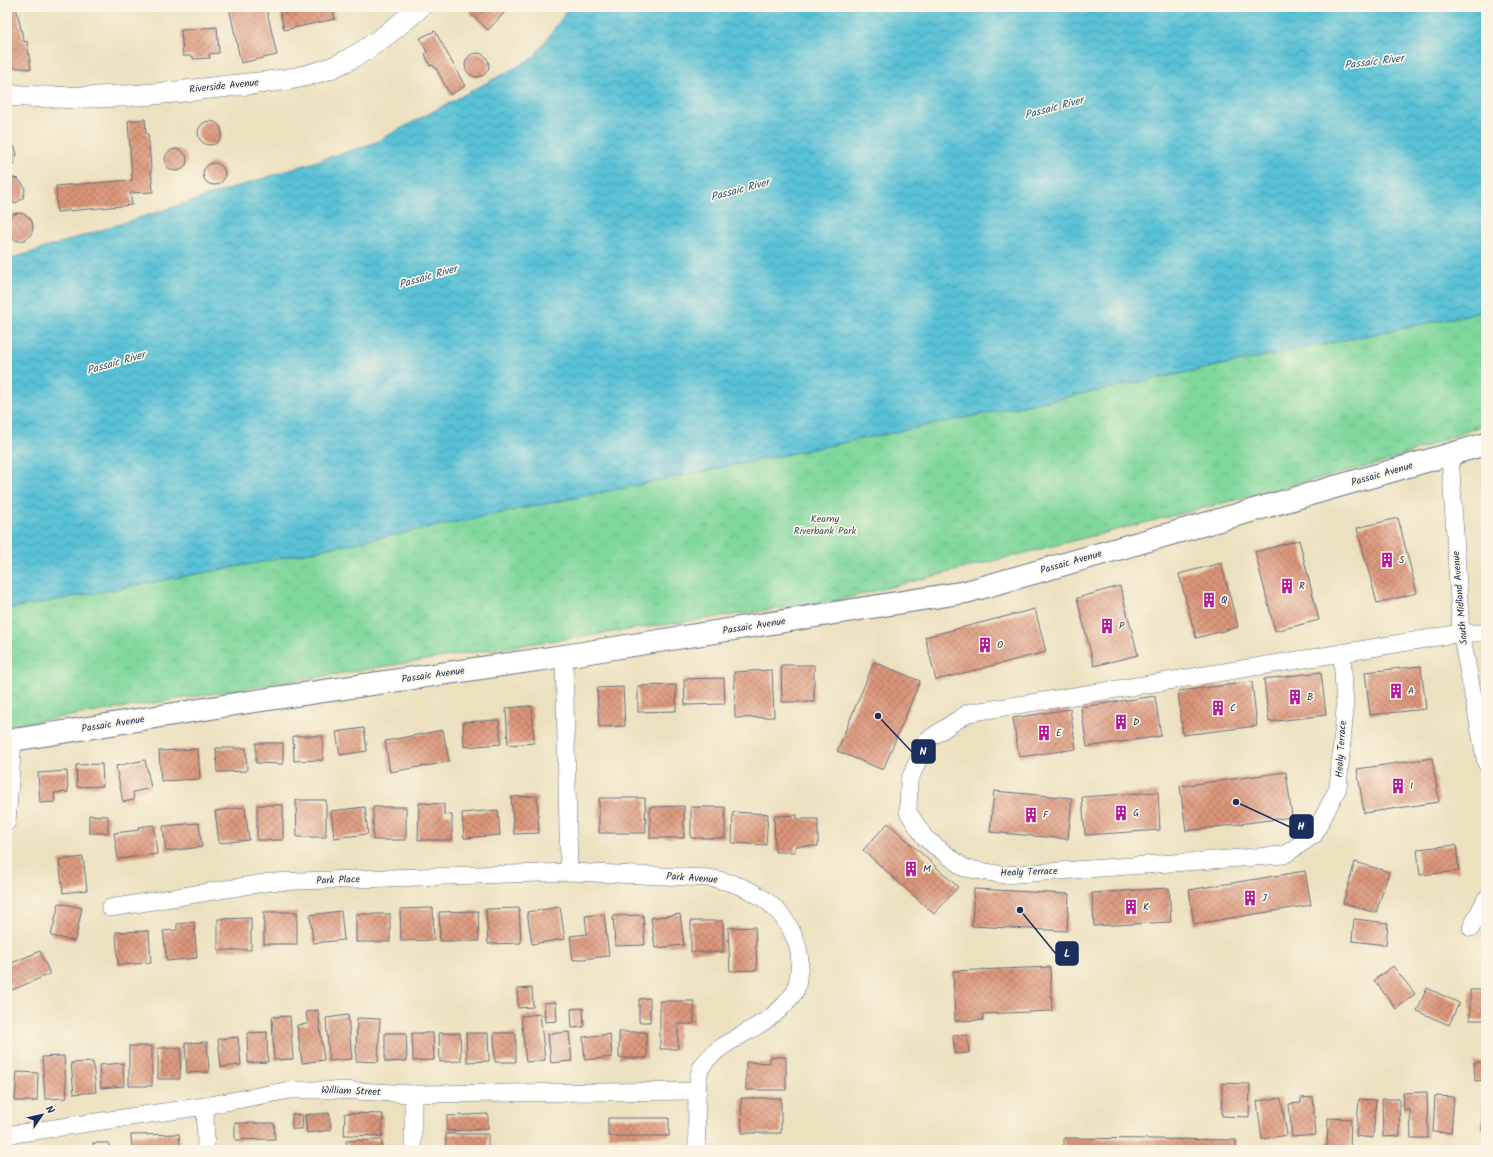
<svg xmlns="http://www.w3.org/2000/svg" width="1493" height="1157" font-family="Kalam,sans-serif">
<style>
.park{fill:url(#park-crowns);stroke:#4d837d}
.water{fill:url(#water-waves);stroke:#3a789a}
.building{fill:url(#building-cross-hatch)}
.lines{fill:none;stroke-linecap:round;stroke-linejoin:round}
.minor-casing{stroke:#646d80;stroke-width:18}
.tertiary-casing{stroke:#646d80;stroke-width:22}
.secondary-casing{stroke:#646d80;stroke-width:24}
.minor{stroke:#fff;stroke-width:17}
.tertiary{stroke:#fff;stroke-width:21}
.secondary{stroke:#fff;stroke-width:22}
.labels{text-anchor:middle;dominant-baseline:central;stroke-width:3.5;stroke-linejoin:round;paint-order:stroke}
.street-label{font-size:10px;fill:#1b2f5e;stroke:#fcf5e5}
.park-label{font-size:10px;fill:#34596e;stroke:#fcf5e5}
.poi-label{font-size:10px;fill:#1b2f5e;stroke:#fcf5e5;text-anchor:start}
.water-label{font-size:11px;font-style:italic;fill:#2e5b82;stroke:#fcf5e5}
.leader{fill:none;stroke:#1b2f5e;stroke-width:1.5}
.callout-dot{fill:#1b2f5e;stroke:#fcf5e5;stroke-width:1.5}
.callout{fill:#1b2f5e;stroke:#1b2f5e;stroke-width:1.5}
.callout-label{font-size:11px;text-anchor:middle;font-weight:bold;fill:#fff}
</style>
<defs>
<pattern id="park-crowns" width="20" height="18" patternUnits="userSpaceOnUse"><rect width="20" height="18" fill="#7fd79c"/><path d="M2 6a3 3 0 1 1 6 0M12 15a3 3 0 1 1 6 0" fill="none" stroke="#6db989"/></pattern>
<pattern id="water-waves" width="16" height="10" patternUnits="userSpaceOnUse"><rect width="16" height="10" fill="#59c1d6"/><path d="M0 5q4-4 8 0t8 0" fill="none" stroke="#499db1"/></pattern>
<pattern id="building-cross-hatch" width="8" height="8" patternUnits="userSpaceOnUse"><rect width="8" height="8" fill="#db9478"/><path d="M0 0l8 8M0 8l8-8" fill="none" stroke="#b17966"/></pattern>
</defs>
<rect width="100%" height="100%" fill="#fcf5e5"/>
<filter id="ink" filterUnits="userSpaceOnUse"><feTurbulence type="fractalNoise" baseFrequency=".025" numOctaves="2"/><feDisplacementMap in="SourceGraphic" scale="8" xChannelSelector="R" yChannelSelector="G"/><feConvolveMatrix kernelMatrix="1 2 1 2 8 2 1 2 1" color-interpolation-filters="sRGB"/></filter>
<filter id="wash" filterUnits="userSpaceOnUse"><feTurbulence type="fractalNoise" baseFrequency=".012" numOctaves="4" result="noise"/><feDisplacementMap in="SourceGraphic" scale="16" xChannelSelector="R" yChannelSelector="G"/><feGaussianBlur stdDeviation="0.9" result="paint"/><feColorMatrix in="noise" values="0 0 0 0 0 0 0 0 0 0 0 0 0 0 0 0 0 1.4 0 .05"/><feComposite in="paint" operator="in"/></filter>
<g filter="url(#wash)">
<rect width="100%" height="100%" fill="#ece1bf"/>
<!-- park -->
<path class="park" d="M1486,311V424L1385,462L839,600L521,645L7,726V609L261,562Z"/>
<!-- water -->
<path class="water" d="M570,7H1486V311L261,562L7,609V260L374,143L533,58Z"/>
<g id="blocks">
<!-- building -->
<g class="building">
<path d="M7,7H16L24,42L27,41L31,69L7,67Z"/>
<path d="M229,7H266L277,55L241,63Z"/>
<path d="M279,7H332L335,19L284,30Z"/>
<path d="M476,7H500L505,12L488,30L470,13Z"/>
<path d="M217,27L219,53L209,54L210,58L193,59V56H183L181,30Z"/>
<path d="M435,31L465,86L450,95L436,68H435L433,65L430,66L425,54L427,52L420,38Z"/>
<circle cx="477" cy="65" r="12"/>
<path d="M145,119L146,134H148L153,192L130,193L132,205L57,212L56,186L132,180L128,121Z"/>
<circle cx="210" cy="133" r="12"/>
<path d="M7,141L14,146L17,154L14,163L7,167Z"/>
<circle cx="176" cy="160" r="11"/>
<circle cx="214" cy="174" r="11"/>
<path d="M9,177L18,179L24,186L25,190L23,198L16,203H7V178Z"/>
<circle cx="19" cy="227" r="14"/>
<path d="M1398,518L1417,593L1377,603L1357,528Z"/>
<path d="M1299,540L1319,620L1275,631L1255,552Z"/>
<path d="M1221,563L1238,627L1196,638L1179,574Z"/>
<path d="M1120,586L1138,655L1094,666L1077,598Z"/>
<path d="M1035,609L1046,652L936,680L925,637Z"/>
<path d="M874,662L920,681L883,770L837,751Z"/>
<path d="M781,665H814V702H782Z"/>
<path d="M1421,666L1426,709L1370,715L1365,672Z"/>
<path d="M772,670L774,717L735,718L734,672Z"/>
<path d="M1321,672L1326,715L1269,722L1264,679Z"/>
<path d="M724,678L725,704L685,705L684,679Z"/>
<path d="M1252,682L1257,726L1183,735L1178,691Z"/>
<path d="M676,685V711L638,712V686Z"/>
<path d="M623,687L625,726L599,727L597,688Z"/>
<path d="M1155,696L1161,736L1087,747L1081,707Z"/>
<path d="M532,706L534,743L508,745L506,708Z"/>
<path d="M1070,709L1076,749L1019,757L1013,718Z"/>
<path d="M499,720L501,744L464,747L463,722Z"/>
<path d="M364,728L367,751L340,755L336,732Z"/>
<path d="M443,730L449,762L390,772L385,741Z"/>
<path d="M293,736H323V760L294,761Z"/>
<path d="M256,743H283V764L256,763Z"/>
<path d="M216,748H246L247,771L217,772Z"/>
<path d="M198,749L200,779L161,781L159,751Z"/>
<path d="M1432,758L1439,802L1364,813L1357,769Z"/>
<path d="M145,760L151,788L133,792L134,800L123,802L116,766Z"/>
<path d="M102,764L103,786L77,787L76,765Z"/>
<path d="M67,771L68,792L54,793L55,802L40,803L38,773Z"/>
<path d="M1286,772L1292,817L1186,831L1180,786Z"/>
<path d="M994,791L1072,798L1068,839L990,832Z"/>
<path d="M1158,792L1160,830L1085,835L1082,797Z"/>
<path d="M537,796L539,833L514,834L511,797Z"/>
<path d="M599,798H645L646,833H599Z"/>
<path d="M296,800H326V837H297Z"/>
<path d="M419,803L444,804V814L452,815V840H418Z"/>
<rect x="257" y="805" width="26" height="35"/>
<path d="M684,806V838H650V807Z"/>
<path d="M245,807L249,840L219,843L215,811Z"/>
<path d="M365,807L368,834L334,838L331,811Z"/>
<rect x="373" y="807" width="33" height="33"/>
<rect x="691" y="807" width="34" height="31"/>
<path d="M498,810L500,835L464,838L462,813Z"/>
<path d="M733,812L768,814L766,845L732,843Z"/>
<path d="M89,815L108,816V833H89Z"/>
<path d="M797,815V819H818V846H795V852H775L774,816Z"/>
<path d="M199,823L202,847L166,851L163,826Z"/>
<path d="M888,823L958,887L934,914L863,850Z"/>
<path d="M154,825L157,854L118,859L114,833L139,830L138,827Z"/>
<path d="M1456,845L1459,871L1420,875L1417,849Z"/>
<path d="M83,857L87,890L63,893L59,860Z"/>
<path d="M1355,862L1389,872L1376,913L1343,903Z"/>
<path d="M1305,871L1311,905L1194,924L1189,890Z"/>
<path d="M1169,888L1171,922L1094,926L1092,893Z"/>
<path d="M974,889L1069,894L1067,931L972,926Z"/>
<path d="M59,903L82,908L75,941L51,936Z"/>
<path d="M560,907L565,939L532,944L527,912Z"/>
<path d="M433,908L434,940L401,941L400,909Z"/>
<path d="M519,908L521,943L488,944L486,909Z"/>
<path d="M341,911L344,940L313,943L310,915Z"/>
<path d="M478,911L479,941H440L439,912Z"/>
<rect x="264" y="912" width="33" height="32"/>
<rect x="356" y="914" width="34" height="28"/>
<path d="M604,914L609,956L573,960L570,936L587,934L585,916Z"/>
<path d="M680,914L684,945L655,948L651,918Z"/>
<path d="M643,915L645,945L615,946L613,916Z"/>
<path d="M251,918V950H218V919Z"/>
<path d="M1354,919L1388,923L1386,945L1352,941Z"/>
<rect x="691" y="921" width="32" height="31"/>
<path d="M194,922L197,958L167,961L163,931L177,930V924Z"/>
<path d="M755,927L757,970L730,971L728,928Z"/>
<path d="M149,931L151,963L118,965L116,932Z"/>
<path d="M40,951L50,974L12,990L7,978V965Z"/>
<path d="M1393,966L1415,994L1396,1009L1374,980Z"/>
<path d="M1050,967L1052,1011L983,1014V1020L955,1021L953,971Z"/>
<path d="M532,988L533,1007L518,1008L517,989Z"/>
<path d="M1427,988L1459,1003L1449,1025L1417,1011Z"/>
<rect x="1470" y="990" width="16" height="30"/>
<path d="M650,998V1022H639V999Z"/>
<path d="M660,1001H694V1024H678V1049H660Z"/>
<path d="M556,1002L557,1021L545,1022L544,1003Z"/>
<path d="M583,1008L584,1027L572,1028L571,1009Z"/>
<path d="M318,1010L324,1060L302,1063L297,1025L308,1024L306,1012Z"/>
<path d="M540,1014L545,1060L526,1062L521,1016Z"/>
<path d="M348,1015L352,1059L329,1061L326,1018Z"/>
<path d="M290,1016L293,1059L274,1060L272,1017Z"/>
<path d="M357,1018L380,1019L378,1062L356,1061Z"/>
<path d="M267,1032L268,1062L248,1063L247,1033Z"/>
<path d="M569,1032L572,1061L551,1063L548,1034Z"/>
<path d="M619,1032H646L647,1058H619Z"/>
<path d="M385,1033H406L407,1061L385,1062Z"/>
<path d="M412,1033H433L434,1060L413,1061Z"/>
<path d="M439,1033H460L461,1061L440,1062Z"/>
<path d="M466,1033H488L489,1061L467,1062Z"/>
<path d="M494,1033H516V1062H495Z"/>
<path d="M610,1034L612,1057L585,1060L583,1037Z"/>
<path d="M967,1035L969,1053L955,1054L953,1036Z"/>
<path d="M238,1037L241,1065L221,1067L218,1039Z"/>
<path d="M207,1042L209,1072L187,1073L185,1043Z"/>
<rect x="129" y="1046" width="23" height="40"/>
<path d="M158,1048H181L180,1079H158Z"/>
<path d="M64,1056L67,1098L45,1099L42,1057Z"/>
<path d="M770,1057H786V1090H746V1062L770,1063Z"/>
<path d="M93,1062L96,1092L74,1094L71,1063Z"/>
<path d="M1474,1062H1486V1080L1475,1081Z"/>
<path d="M123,1063L124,1086L101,1088L99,1065Z"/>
<path d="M17,1072L38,1073L37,1101H15Z"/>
<path d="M1222,1083L1250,1084L1249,1117L1222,1116Z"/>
<path d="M1427,1092L1428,1138H1411L1410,1110H1404L1403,1093Z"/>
<path d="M1435,1096L1454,1097L1451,1133L1433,1132Z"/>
<path d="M1313,1097L1316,1135L1292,1137L1289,1104L1301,1103V1098Z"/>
<path d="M741,1098H781V1133H742Z"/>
<path d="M1281,1098L1287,1135L1262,1139L1257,1101Z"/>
<path d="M1359,1099L1376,1100L1373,1138L1356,1136Z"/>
<path d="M1382,1099H1399L1400,1136L1383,1137Z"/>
<path d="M1483,1107H1486V1130H1482Z"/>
<path d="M329,1113L331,1130L307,1133L305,1115Z"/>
<path d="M345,1113L383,1114L382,1136L344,1135Z"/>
<path d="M292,1114L303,1115L302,1129H292Z"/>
<path d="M488,1114V1129L447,1131V1116Z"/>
<rect x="608" y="1118" width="61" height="18"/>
<path d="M1328,1118L1351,1119L1350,1150H1327Z"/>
<path d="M235,1123H274L275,1139L235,1140Z"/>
<path d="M179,1134L180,1150H132L131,1135Z"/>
<rect x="446" y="1134" width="42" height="16"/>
<path d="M1064,1138L1236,1140V1150H1064Z"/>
<path d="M382,1140V1150H347L346,1141Z"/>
<rect x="93" y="1143" width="16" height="7"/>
<path d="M274,1147L275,1150H233V1148Z"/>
</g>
</g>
</g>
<g filter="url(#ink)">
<use href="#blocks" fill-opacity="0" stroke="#646d80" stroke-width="1"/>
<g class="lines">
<!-- minor casing -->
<g class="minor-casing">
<g id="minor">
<path d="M1450,454L1461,633L1486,763"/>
<path d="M1342,653L1345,709L1338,788L1314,835L1284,855L1004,875L964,868L925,838L908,812L909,781L927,740L968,713Z"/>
<path d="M1342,653L1461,633H1486"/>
<path d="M564,656L569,872"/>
<path d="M7,822L13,741"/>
<path d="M110,908L270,882L569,872L710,878C743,884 773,898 790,928C799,945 802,958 798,977C798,981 797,986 796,989C795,993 792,996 789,999C768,1029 719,1038 701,1068C695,1079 697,1134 697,1150"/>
<path d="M1471,928L1486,899"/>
<path d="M205,1106L206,1150"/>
<path d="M7,1135L205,1106L290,1090H338L413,1094L698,1091"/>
<path d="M413,1150V1094"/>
</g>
</g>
<!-- tertiary casing -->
<g class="tertiary-casing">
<path id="tertiary" d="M7,95C45,98 84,98 122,96C158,95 193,90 228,86C267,82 309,80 344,62C372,48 397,27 420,7"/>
</g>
<!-- secondary casing -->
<g class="secondary-casing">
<path id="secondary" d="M7,741L242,703L564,656L966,592L1486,444"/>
</g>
<!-- minor -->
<use href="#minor" class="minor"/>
<!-- tertiary -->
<use href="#tertiary" class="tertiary"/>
<!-- secondary -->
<use href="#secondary" class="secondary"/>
</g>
</g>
<!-- icons -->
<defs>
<g id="building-bare" transform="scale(1.2)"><path d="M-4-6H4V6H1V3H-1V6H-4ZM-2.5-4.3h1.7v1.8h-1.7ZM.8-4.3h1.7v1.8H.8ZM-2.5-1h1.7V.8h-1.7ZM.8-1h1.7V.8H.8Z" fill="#b5179e" stroke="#fcf5e5" stroke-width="2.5" paint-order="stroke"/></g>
</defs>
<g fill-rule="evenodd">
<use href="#building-bare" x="1387" y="560"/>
<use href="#building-bare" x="1287" y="586"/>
<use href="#building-bare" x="1209" y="600"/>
<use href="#building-bare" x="1107" y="626"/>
<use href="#building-bare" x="985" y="645"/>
<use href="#building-bare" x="1396" y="691"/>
<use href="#building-bare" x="1295" y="697"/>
<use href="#building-bare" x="1218" y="708"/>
<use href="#building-bare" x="1121" y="722"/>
<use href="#building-bare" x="1044" y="733"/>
<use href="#building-bare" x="1398" y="786"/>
<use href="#building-bare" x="1121" y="813"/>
<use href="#building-bare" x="1031" y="815"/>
<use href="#building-bare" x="911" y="869"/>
<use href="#building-bare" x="1250" y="898"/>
<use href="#building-bare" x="1131" y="907"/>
</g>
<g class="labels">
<!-- street labels -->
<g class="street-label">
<text transform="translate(224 86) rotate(-6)">Riverside Avenue</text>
<text transform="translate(1382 474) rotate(-16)">Passaic Avenue</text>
<text transform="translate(1071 562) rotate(-16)">Passaic Avenue</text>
<text transform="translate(1460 598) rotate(-95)">South Midland Avenue</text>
<text transform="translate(754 626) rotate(-9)">Passaic Avenue</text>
<text transform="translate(433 675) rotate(-8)">Passaic Avenue</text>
<text transform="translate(113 724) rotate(-9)">Passaic Avenue</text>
<text transform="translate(1341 749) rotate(-86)">Healy Terrace</text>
<text transform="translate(1029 872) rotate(-2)">Healy Terrace</text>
<text transform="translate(692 878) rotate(4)">Park Avenue</text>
<text transform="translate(338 880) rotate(-2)">Park Place</text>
<text transform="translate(351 1091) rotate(2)">William Street</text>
</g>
<!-- park labels -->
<g class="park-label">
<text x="825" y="519">Kearny<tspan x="825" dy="12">Riverbank Park</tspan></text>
</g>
<!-- poi labels -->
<g class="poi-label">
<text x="1399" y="560">S</text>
<text x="1299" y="586">R</text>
<text x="1221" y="600">Q</text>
<text x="1119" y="626">P</text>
<text x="997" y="645">O</text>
<text x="1408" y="691">A</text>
<text x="1307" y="697">B</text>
<text x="1230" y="708">C</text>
<text x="1133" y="722">D</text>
<text x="1056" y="733">E</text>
<text x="1410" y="786">I</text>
<text x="1133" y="813">G</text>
<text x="1043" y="815">F</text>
<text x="923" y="869">M</text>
<text x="1262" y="898">J</text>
<text x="1143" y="907">K</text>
</g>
<!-- water labels -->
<g class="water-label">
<text transform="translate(1374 62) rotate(-7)">Passaic River</text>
<text transform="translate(1054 108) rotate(-15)">Passaic River</text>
<text transform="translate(740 190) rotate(-15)">Passaic River</text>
<text transform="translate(428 277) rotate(-16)">Passaic River</text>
<text transform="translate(116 363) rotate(-16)">Passaic River</text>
</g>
</g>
<!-- callouts -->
<path class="leader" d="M878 716L912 752M1236 802L1290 827M1020 910L1056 954"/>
<g class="callout-dot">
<circle cx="878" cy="716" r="4"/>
<circle cx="1236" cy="802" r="4"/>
<circle cx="1020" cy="910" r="4"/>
</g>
<g class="callout">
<rect x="912" y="740" width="23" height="23" rx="4"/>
<rect x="1290" y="815" width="23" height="23" rx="4"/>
<rect x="1056" y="942" width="22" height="23" rx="4"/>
</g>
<g class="callout-label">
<text x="923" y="755">N</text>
<text x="1301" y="830">H</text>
<text x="1067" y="957">L</text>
</g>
<!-- margin -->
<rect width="1493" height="1157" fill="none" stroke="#fcf5e5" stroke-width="24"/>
<!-- north arrow -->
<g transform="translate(42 1115) rotate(56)" stroke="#fcf5e5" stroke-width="3" paint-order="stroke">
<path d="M0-3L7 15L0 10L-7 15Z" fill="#1b2f5e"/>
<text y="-6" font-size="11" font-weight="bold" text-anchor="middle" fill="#1b2f5e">N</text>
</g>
</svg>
